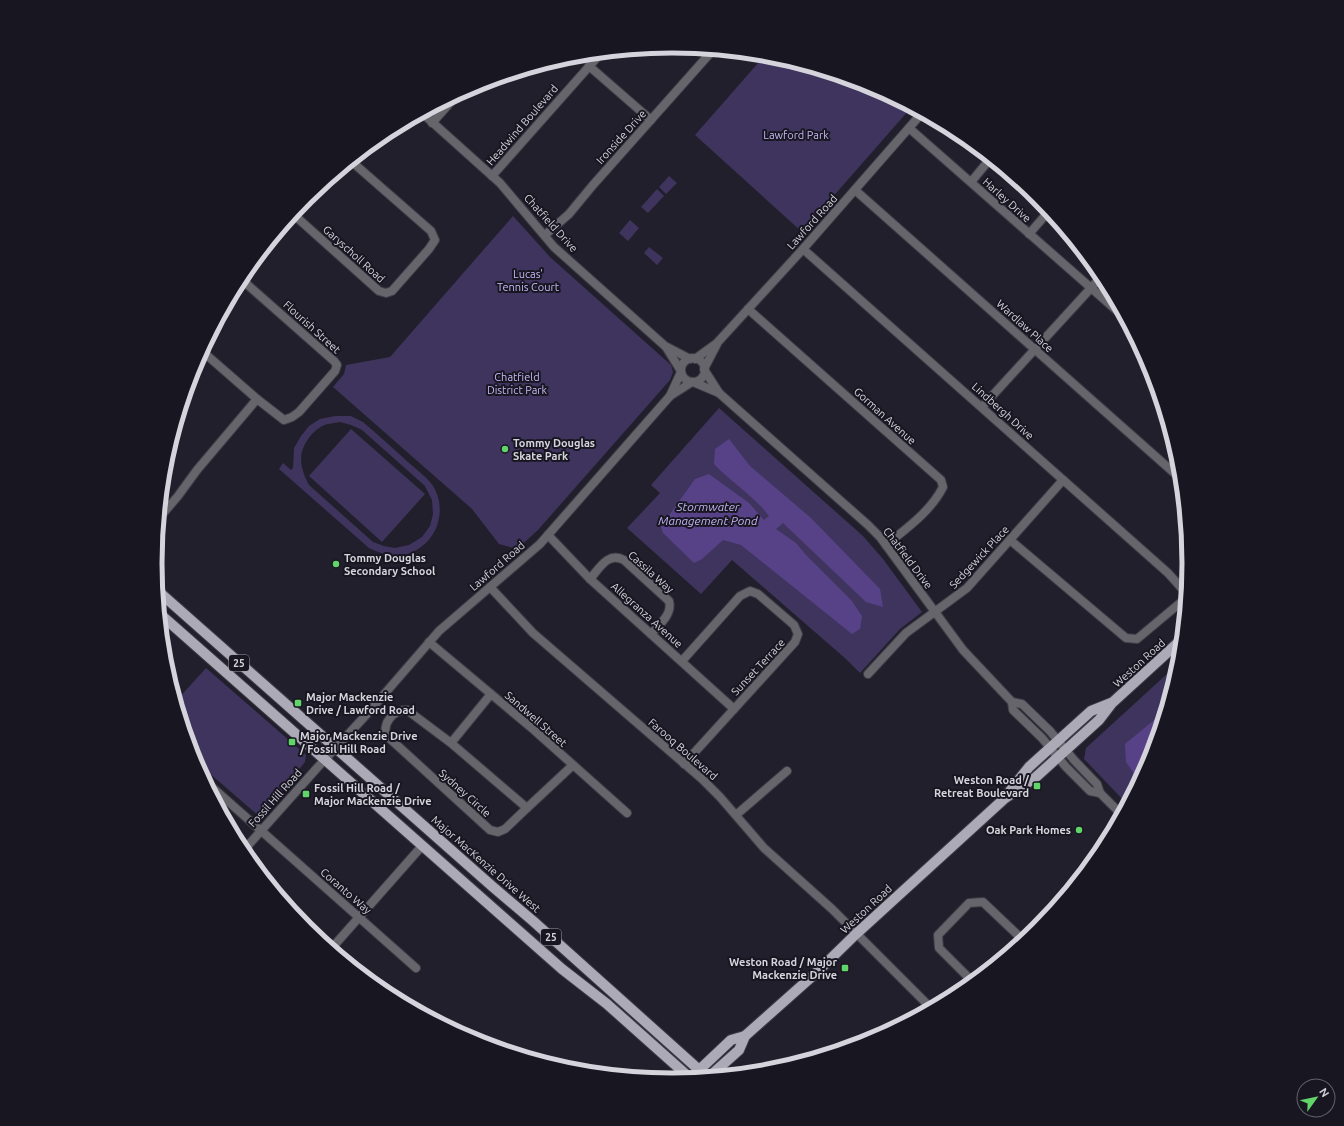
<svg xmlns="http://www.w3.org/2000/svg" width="1344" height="1126" font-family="Ubuntu,sans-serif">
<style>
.green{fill:#3f345d;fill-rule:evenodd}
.water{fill:#574288}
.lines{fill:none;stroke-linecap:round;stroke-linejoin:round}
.minor-casing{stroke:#3e3c47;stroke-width:10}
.major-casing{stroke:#3e3c47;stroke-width:12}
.minor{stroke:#66656b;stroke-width:8}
.major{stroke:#adaab7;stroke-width:10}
.poi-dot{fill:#61d46a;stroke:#181621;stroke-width:1.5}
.labels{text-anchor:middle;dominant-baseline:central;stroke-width:4;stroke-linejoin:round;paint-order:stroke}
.shield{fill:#181621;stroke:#9c9ba4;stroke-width:1}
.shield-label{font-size:10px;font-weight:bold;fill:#d5d4dc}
.street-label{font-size:11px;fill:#d5d4dc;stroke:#181621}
.park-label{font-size:11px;fill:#c7b9f6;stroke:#181621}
.poi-label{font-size:11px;font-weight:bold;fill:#d5d4dc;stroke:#181621;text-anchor:start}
.water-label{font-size:12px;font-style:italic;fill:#c1b3f0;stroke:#181621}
.rim{fill:none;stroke:#d5d4dc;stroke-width:5}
</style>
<rect width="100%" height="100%" fill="#211f2b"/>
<g class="green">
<polygon points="765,55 773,56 870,85 899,101 909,110 802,232 695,135"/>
<polygon points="669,176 677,183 666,194 659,187"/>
<polygon points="657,189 664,196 648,213 641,207"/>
<polygon points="513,216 550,257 671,365 673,372 670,380 538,530 517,549 499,544 472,509 333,387 344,374 346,365 390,357"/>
<polygon points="630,220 639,228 628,241 619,233"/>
<polygon points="649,247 663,258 657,265 644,253"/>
<polygon points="719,408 863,536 883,559 922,612 900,629 860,673 846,659 732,560 701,594 627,528 660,493 651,485"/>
<path d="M 335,416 L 351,416 L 363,422 C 379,436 394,449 409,463 C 416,469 424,475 430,482 C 446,501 442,532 421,547 C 402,560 389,557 369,548 L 279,469 L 283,463 L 291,470 L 293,468 L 294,448 L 301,436 L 309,426 L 320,419 ZM 340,422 L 351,425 L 362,430 L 425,486 L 432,500 L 433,514 L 430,526 L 422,537 L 409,545 L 395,548 L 384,546 L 373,542 L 309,485 C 299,466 297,451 312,434 C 316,430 322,425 328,424 C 332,423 336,423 340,422 Z"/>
<polygon points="351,429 425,494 382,542 309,476"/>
<polygon points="1179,663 1150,761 1127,804 1084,759 1086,748"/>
<polygon points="206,668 306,755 305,762 260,817 194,760 176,701"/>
</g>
<g class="water">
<path d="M 729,439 L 750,466 L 811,518 L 880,589 L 883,607 L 866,602 L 783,523 L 776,529 L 796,543 L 806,555 L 852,601 L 862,616 L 860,629 L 852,634 L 741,545 L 723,540 L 702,559 L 694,563 L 663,533 L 659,521 L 667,518 L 695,479 L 709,474 L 749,503 L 764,520 L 769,516 C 754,496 732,483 714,464 L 715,449 Z"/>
<polygon points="1165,711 1150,761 1139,781 1126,762 1125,744"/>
</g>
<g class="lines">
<g class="minor-casing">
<g id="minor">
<polyline points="589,66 651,120"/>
<polyline points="422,113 500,183 554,247 665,346 690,359"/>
<polyline points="432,123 457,95"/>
<polyline points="909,128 1123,316"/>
<polyline points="492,176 601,53"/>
<polyline points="971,182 990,159"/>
<polyline points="855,190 1181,479"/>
<polyline points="293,214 379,291 386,293 392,291 429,249 435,240 431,231 351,161"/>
<polyline points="1029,234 1049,211"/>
<polyline points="545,235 569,214 593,185 713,50"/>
<polyline points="803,249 1168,573 1186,593"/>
<path d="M 748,309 L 941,480 L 943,487 C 931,511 907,528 886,545"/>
<polyline points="666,347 681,371"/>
<polyline points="202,351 257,399 284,420 292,417 299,412 335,371 337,365 334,361 241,279"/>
<circle cx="693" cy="370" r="12"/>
<polyline points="695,359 717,343 803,249 922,113"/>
<polyline points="704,369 717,344"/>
<polyline points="705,371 719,393 868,525 880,537 963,650 1012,702 1022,704 1050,731 1074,760 1097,784 1100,793 1121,814"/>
<polyline points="693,382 719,393"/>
<polyline points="670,396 681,372"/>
<polyline points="982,407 1102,276"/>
<polyline points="160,517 178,496 197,470 257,399"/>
<polyline points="548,535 590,579 734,709"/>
<polyline points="1010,540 1126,638 1137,639 1186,598"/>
<path d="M 590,579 C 599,569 608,551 624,560 L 669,601 C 673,614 659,625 651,634"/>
<polyline points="490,587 533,633 702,779 720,797 764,848 832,909 931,1008"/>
<polyline points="163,640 165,645 163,649"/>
<polyline points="429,642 534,730 627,813"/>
<polyline points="682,661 740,596 750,591 758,594 794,625 798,634 795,642 684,764"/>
<polyline points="868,674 906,633 967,588 1063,480"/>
<polyline points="1012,702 1013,710 1042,738 1066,767 1090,791 1100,793"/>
<path d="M 451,743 L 527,808 L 505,829 L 498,832 L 490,830 L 387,736 C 381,724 394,709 407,710 L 451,743 L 491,694"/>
<polyline points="205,781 416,968"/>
<polyline points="527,808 573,765"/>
<polyline points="736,815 787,771"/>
<polyline points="243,851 317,768 367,714 439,631 540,544 670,396 692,382"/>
<polyline points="331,949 422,846"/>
<polyline points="973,982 939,948 938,935 969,903 983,902 1023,940"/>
</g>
</g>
<g class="major-casing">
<g id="major">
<polyline points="158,591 493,887 533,921 707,1077"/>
<polyline points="160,614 562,969 607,1004 690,1078"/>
<polyline points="1010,791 1029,767 1091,711 1111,703"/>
<polyline points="695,1074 731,1040 745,1036"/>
<polyline points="710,1076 739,1050 745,1036 817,972 856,934 1004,799 1036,777 1099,720 1112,703 1181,640"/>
</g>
</g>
<use href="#minor" class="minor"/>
<use href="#major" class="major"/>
</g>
<g class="poi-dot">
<circle cx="505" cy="449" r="4"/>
<circle cx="336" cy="564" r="4"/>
<rect x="294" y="699" width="8" height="8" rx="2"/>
<rect x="288" y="738" width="8" height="8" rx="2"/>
<rect x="1033" y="782" width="8" height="8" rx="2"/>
<rect x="302" y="790" width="8" height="8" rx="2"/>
<circle cx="1079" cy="830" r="4"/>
<rect x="841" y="964" width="8" height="8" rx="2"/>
</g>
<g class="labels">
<g class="shield">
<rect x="229" y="655" width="20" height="16" rx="3"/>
<rect x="541" y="929" width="20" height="16" rx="3"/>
</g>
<g class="shield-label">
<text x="239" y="663">25</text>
<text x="551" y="937">25</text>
</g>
<g class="street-label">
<text transform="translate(522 125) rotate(-49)">Headwind Boulevard</text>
<text transform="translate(621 137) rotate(-48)">Ironside Drive</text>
<text transform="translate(1007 200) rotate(42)">Harley Drive</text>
<text transform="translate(812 222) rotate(-48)">Lawford Road</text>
<text transform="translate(551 223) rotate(48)">Chatfield Drive</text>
<text transform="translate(354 254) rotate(42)">Garyscholl Road</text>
<text transform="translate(1025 326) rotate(42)">Wardlaw Place</text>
<text transform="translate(312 327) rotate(42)">Flourish Street</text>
<text transform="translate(1003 411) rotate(42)">Lindbergh Drive</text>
<text transform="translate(885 416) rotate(42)">Gorman Avenue</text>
<text transform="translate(979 557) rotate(-47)">Sedgewick Place</text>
<text transform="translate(908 558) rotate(53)">Chatfield Drive</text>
<text transform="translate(497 566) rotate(-41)">Lawford Road</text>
<text transform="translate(651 572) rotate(42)">Cassila Way</text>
<text transform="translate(647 615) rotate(42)">Allegranza Avenue</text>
<text transform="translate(1139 663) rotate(-42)">Weston Road</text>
<text transform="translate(758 667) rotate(-47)">Sunset Terrace</text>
<text transform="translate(536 719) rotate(41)">Sandwell Street</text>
<text transform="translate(683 749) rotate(41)">Farooq Boulevard</text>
<text transform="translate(465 793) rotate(42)">Sydney Circle</text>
<text transform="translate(275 798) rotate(-48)">Fossil Hill Road</text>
<text transform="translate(486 864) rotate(41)">Major MacKenzie Drive West</text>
<text transform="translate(346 891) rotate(41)">Coranto Way</text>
<text transform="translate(866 909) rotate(-43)">Weston Road</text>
</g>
<g class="park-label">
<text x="796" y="135">Lawford Park</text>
<text x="528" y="274">Lucas'<tspan x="528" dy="13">Tennis Court</tspan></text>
<text x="517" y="377">Chatfield<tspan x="517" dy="13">District Park</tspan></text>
</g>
<g class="poi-label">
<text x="513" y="443">Tommy Douglas<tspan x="513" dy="13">Skate Park</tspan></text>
<text x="344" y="558">Tommy Douglas<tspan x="344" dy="13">Secondary School</tspan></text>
<text x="306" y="697">Major Mackenzie<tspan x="306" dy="13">Drive / Lawford Road</tspan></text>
<text x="300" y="736">Major Mackenzie Drive<tspan x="300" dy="13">/ Fossil Hill Road</tspan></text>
<text x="1029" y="780" text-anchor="end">Weston Road /<tspan x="1029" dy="13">Retreat Boulevard</tspan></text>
<text x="314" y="788">Fossil Hill Road /<tspan x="314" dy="13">Major Mackenzie Drive</tspan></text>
<text x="1071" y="830" text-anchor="end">Oak Park Homes</text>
<text x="837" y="962" text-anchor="end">Weston Road / Major<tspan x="837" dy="13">Mackenzie Drive</tspan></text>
</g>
<g class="water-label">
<text x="708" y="506">Stormwater<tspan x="708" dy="14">Management Pond</tspan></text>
</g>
</g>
<path d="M0 0H1344V1126H0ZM162 563a510 510 0 1 1 1020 0a510 510 0 1 1-1020 0Z" fill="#181621" fill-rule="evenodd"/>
<path class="rim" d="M162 563a510 510 0 1 1 1020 0a510 510 0 1 1-1020 0Z"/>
<g transform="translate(1316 1098) rotate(57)"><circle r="19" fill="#181621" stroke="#64626c"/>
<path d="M0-3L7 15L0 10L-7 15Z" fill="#61d46a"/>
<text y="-6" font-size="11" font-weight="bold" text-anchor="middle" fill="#d5d4dc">N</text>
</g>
</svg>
